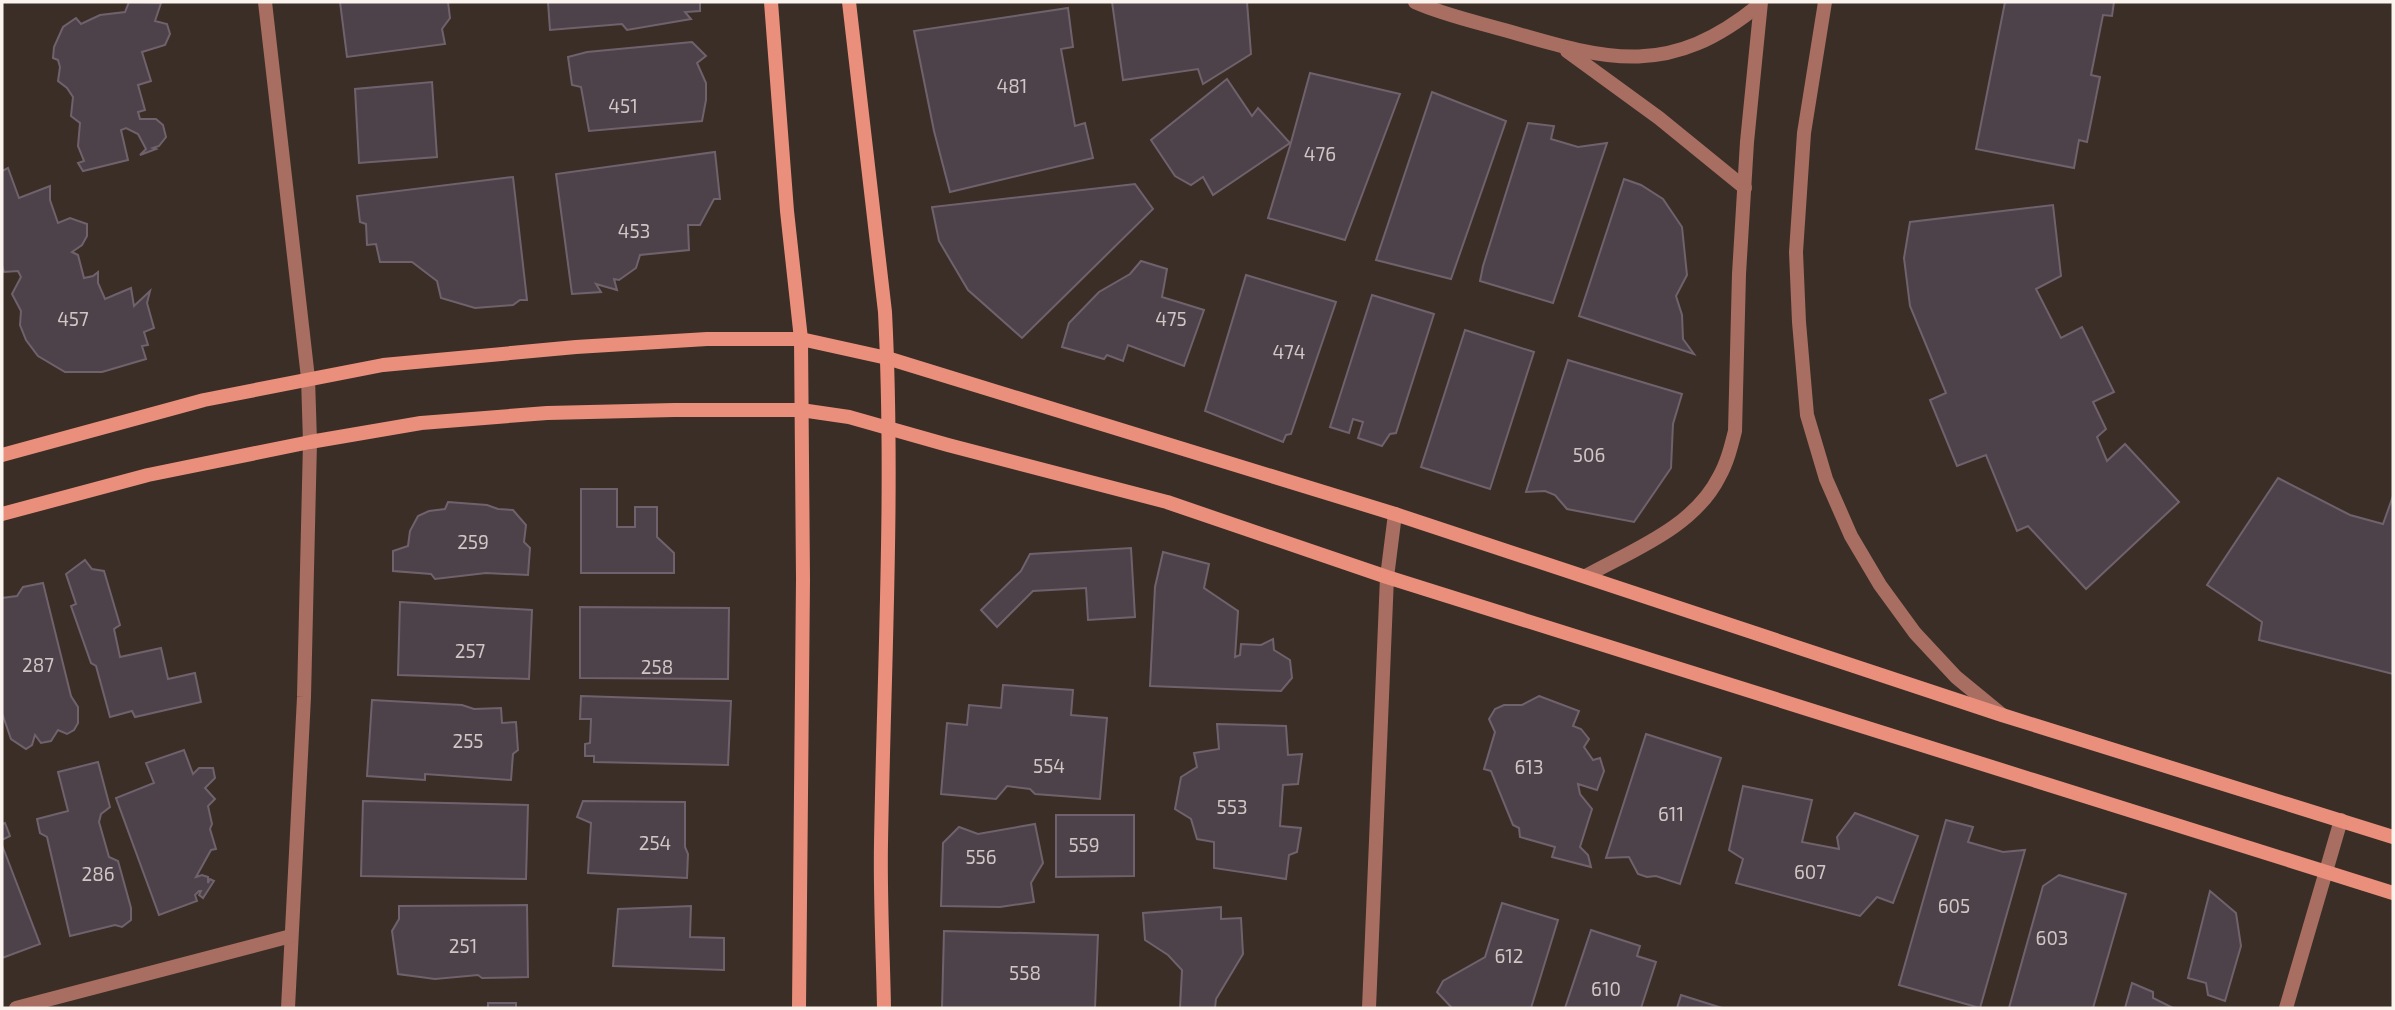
<svg xmlns="http://www.w3.org/2000/svg" width="2395" height="1010" font-family="'Exo 2',sans-serif">
<style>
.building{fill:#4e424a;stroke:#70626c;stroke-width:2}
.lines{fill:none;stroke-linecap:round;stroke-linejoin:round}
.street{stroke:#a86e61;stroke-width:14}
.secondary{stroke:#ea8f7b;stroke-width:14}
.labels{text-anchor:middle;dominant-baseline:central;stroke-width:6;stroke-linejoin:round;paint-order:stroke}
.number-label{font-size:19px;fill:#d0c7c5}
</style>
<rect width="100%" height="100%" fill="#3b2e27"/>
<g class="building">
<polygon points="129,2 161,3 155,21 167,24 170,34 165,45 142,52 151,81 138,85 145,110 138,112 140,119 156,119 163,125 166,137 159,146 153,148 156,149 140,155 146,149 138,134 126,128 121,130 128,160 83,171 78,163 84,161 78,146 80,123 71,116 73,97 67,88 58,81 60,67 58,60 53,58 54,47 63,27 76,18 81,24 100,15 125,12"/>
<polygon points="340,2 448,2 450,18 442,29 445,44 347,57"/>
<polygon points="548,2 700,2 700,11 685,12 691,19 627,30 622,24 550,30"/>
<polygon points="1112,2 1247,2 1251,54 1203,84 1198,69 1123,80"/>
<polygon points="2005,2 2114,2 2112,16 2103,15 2091,75 2100,77 2087,142 2079,140 2074,168 1976,149"/>
<polygon points="1068,8 1073,47 1061,49 1075,126 1085,123 1093,158 950,192 934,131 914,31"/>
<polygon points="692,42 706,56 697,63 706,83 706,100 702,121 589,131 581,87 572,85 568,57 587,52"/>
<polygon points="1310,73 1400,94 1345,240 1268,218 1290,146"/>
<polygon points="1227,79 1252,116 1258,108 1290,143 1213,195 1203,177 1191,185 1175,176 1151,140"/>
<polygon points="432,82 437,157 359,163 355,89"/>
<polygon points="1432,92 1506,121 1451,279 1376,260"/>
<polygon points="1528,123 1554,126 1551,139 1578,147 1607,143 1553,303 1480,281 1483,266"/>
<polygon points="715,152 720,199 714,199 700,225 688,225 689,250 640,255 636,268 619,280 614,279 617,290 596,284 601,292 572,294 556,174"/>
<polygon points="8,168 19,198 50,186 50,200 58,223 70,218 87,224 87,236 82,245 72,252 78,255 84,278 93,276 98,272 98,283 105,299 131,288 134,306 150,291 147,303 154,328 144,332 148,345 142,346 146,359 102,372 65,372 38,356 26,340 20,325 21,311 12,294 21,277 18,271 4,272 2,265 2,171"/>
<polygon points="513,177 527,300 520,300 513,305 475,308 441,298 437,281 412,262 380,262 376,244 367,245 366,224 360,222 357,196"/>
<polygon points="1624,179 1641,185 1663,199 1682,227 1687,275 1676,296 1682,315 1683,339 1694,354 1579,316"/>
<polygon points="1135,184 1153,209 1022,338 968,290 939,241 932,207"/>
<polygon points="2053,205 2061,276 2036,289 2061,338 2082,327 2114,392 2093,402 2106,429 2097,437 2107,461 2125,444 2179,502 2086,589 2028,526 2017,531 1986,455 1957,466 1930,400 1946,393 1910,306 1904,258 1910,222"/>
<polygon points="1141,261 1167,269 1162,297 1204,310 1184,366 1128,345 1123,361 1107,355 1104,359 1062,347 1069,323 1099,292 1130,274"/>
<polygon points="1246,275 1336,302 1291,434 1286,435 1283,442 1205,411"/>
<polygon points="1372,295 1434,314 1396,433 1390,434 1382,446 1358,438 1363,422 1353,419 1349,433 1330,427"/>
<polygon points="1465,330 1534,352 1490,489 1421,467"/>
<polygon points="1568,360 1682,394 1673,424 1671,468 1634,522 1567,509 1555,495 1545,491 1526,492"/>
<polygon points="2278,478 2350,515 2383,524 2393,496 2393,674 2259,640 2262,622 2207,585"/>
<polygon points="581,489 617,489 617,527 635,527 635,507 657,507 657,537 674,553 674,573 581,573"/>
<polygon points="448,502 487,505 498,509 513,510 526,525 524,542 530,548 528,575 486,573 435,579 431,574 393,571 393,551 408,546 410,531 418,516 429,511 445,509"/>
<polygon points="1131,548 1135,617 1088,620 1086,588 1033,591 997,627 981,610 1021,571 1030,554"/>
<polygon points="1163,552 1209,564 1204,588 1238,611 1235,657 1240,655 1241,644 1261,645 1273,639 1274,650 1290,660 1292,678 1281,691 1150,686 1155,587"/>
<polygon points="85,560 92,569 104,571 120,625 114,629 120,657 161,648 168,679 195,673 201,702 135,717 132,711 110,717 96,666 91,663 71,606 76,604 66,574"/>
<polygon points="43,583 71,696 78,707 78,723 74,730 67,734 58,730 51,741 41,743 35,735 32,745 26,749 11,739 2,713 2,598 17,596 23,587"/>
<polygon points="400,602 532,610 529,679 398,675"/>
<polygon points="580,607 729,608 728,679 580,678"/>
<polygon points="1003,685 1073,690 1071,715 1107,718 1100,799 1035,794 1030,789 1007,786 996,799 941,794 947,723 967,725 969,705 1001,708"/>
<polygon points="581,696 731,701 728,765 594,762 594,756 585,756 585,744 590,743 591,719 580,719"/>
<polygon points="1539,696 1579,711 1573,726 1581,729 1589,739 1584,747 1593,760 1600,758 1604,771 1597,790 1578,784 1580,794 1592,809 1580,847 1588,855 1591,867 1552,857 1555,847 1520,837 1519,828 1513,825 1491,771 1484,769 1495,732 1489,719 1495,709 1504,705 1522,705"/>
<polygon points="372,700 462,705 474,709 501,708 502,723 516,722 518,750 513,754 511,780 425,774 425,780 367,776"/>
<polygon points="1217,724 1286,726 1288,755 1302,754 1298,784 1283,785 1280,826 1301,828 1297,852 1289,855 1286,879 1214,868 1214,842 1197,839 1191,819 1175,809 1181,777 1197,767 1194,753 1219,749"/>
<polygon points="1646,734 1721,758 1680,884 1656,876 1647,877 1638,874 1629,857 1606,858"/>
<polygon points="184,750 193,774 199,768 213,768 215,778 205,788 215,799 208,806 212,824 210,829 216,849 211,850 196,877 202,875 208,877 208,883 210,879 214,881 203,898 199,895 201,891 199,891 195,895 197,901 159,915 116,798 154,783 146,763"/>
<polygon points="98,762 110,807 101,814 99,822 109,857 118,861 131,908 131,920 122,927 115,925 70,936 47,837 40,833 37,819 68,811 58,772"/>
<polygon points="1743,786 1812,800 1802,842 1839,849 1837,837 1855,813 1918,836 1893,903 1877,897 1860,916 1736,883 1743,859 1729,850"/>
<polygon points="363,801 528,805 526,879 361,876"/>
<polygon points="583,801 685,802 685,847 688,854 687,878 588,873 591,823 577,817"/>
<polygon points="1056,815 1134,815 1134,876 1056,877"/>
<polygon points="1946,820 1973,827 1968,842 2003,852 2025,850 1980,1008 1899,985"/>
<polygon points="5,823 10,836 2,840 2,824"/>
<polygon points="1035,824 1043,863 1031,883 1034,902 1000,907 941,906 943,843 959,827 978,834"/>
<polygon points="2,845 40,944 2,958"/>
<polygon points="2059,875 2126,894 2093,1008 2009,1008 2043,886"/>
<polygon points="2210,891 2236,913 2241,946 2225,1001 2208,995 2206,983 2188,978"/>
<polygon points="1502,903 1558,920 1531,1008 1452,1008 1437,992 1443,981 1485,957"/>
<polygon points="527,905 528,977 482,978 478,975 435,979 398,974 392,931 399,919 399,906"/>
<polygon points="691,906 690,937 724,938 724,970 613,966 618,909"/>
<polygon points="1221,907 1221,919 1241,918 1243,954 1216,999 1215,1008 1180,1008 1182,970 1168,955 1145,940 1143,913"/>
<polygon points="1591,930 1640,946 1637,956 1656,962 1641,1008 1565,1008"/>
<polygon points="944,931 1098,935 1095,1008 942,1008"/>
<polygon points="2132,983 2153,992 2153,998 2173,1008 2125,1008"/>
<polygon points="1681,995 1722,1008 1677,1008"/>
<rect x="488" y="1003" width="28" height="5"/>
</g>
<g class="lines">
<g class="street">
<polyline points="265,2 308,378 310,442 304,697 288,1008"/>
<path d="M 1415,2 C 1444,15 1477,22 1508,31 C 1610,61 1670,78 1760,4"/>
<polyline points="1825,2 1804,133 1796,252 1799,322 1807,415 1826,479 1851,536 1880,585 1915,633 1956,677 2001,714"/>
<polyline points="1567,51 1659,118 1745,188"/>
<path d="M 1586,576 C 1633,550 1694,527 1719,477 C 1727,463 1731,447 1735,431 L 1739,274 L 1747,142 L 1761,2"/>
<polyline points="16,1008 291,936"/>
<polyline points="1369,1008 1387,577 1395,514"/>
<polyline points="2286,1008 2341,820"/>
</g>
<g class="secondary">
<polyline points="771,2 787,211 801,339 803,579 799,1008"/>
<path d="M 849,2 L 885,312 C 894,489 884,667 881,843 C 880,898 883,953 884,1008"/>
<polyline points="2,455 204,400 383,365 576,347 707,339 801,339 887,358 1395,514 2002,715 2393,837"/>
<polyline points="2,514 148,475 310,442 421,423 547,413 674,410 801,410 849,417 948,445 1167,502 1387,577 2393,893"/>
</g>
</g>
<g class="labels">
<g class="number-label">
<text x="1012" y="85">481</text>
<text x="623" y="105">451</text>
<text x="1320" y="153">476</text>
<text x="634" y="230">453</text>
<text x="73" y="318">457</text>
<text x="1171" y="318">475</text>
<text x="1289" y="351">474</text>
<text x="1589" y="454">506</text>
<text x="473" y="541">259</text>
<text x="470" y="650">257</text>
<text x="38" y="664">287</text>
<text x="657" y="666">258</text>
<text x="468" y="740">255</text>
<text x="1049" y="765">554</text>
<text x="1529" y="766">613</text>
<text x="1232" y="806">553</text>
<text x="1671" y="813">611</text>
<text x="655" y="842">254</text>
<text x="1084" y="844">559</text>
<text x="981" y="856">556</text>
<text x="1810" y="871">607</text>
<text x="98" y="873">286</text>
<text x="1954" y="905">605</text>
<text x="2052" y="937">603</text>
<text x="463" y="945">251</text>
<text x="1509" y="955">612</text>
<text x="1025" y="972">558</text>
<text x="1606" y="988">610</text>
</g>
</g>
<rect width="2395" height="1010" fill="none" stroke="#fbf3ee" stroke-width="7"/>
</svg>
